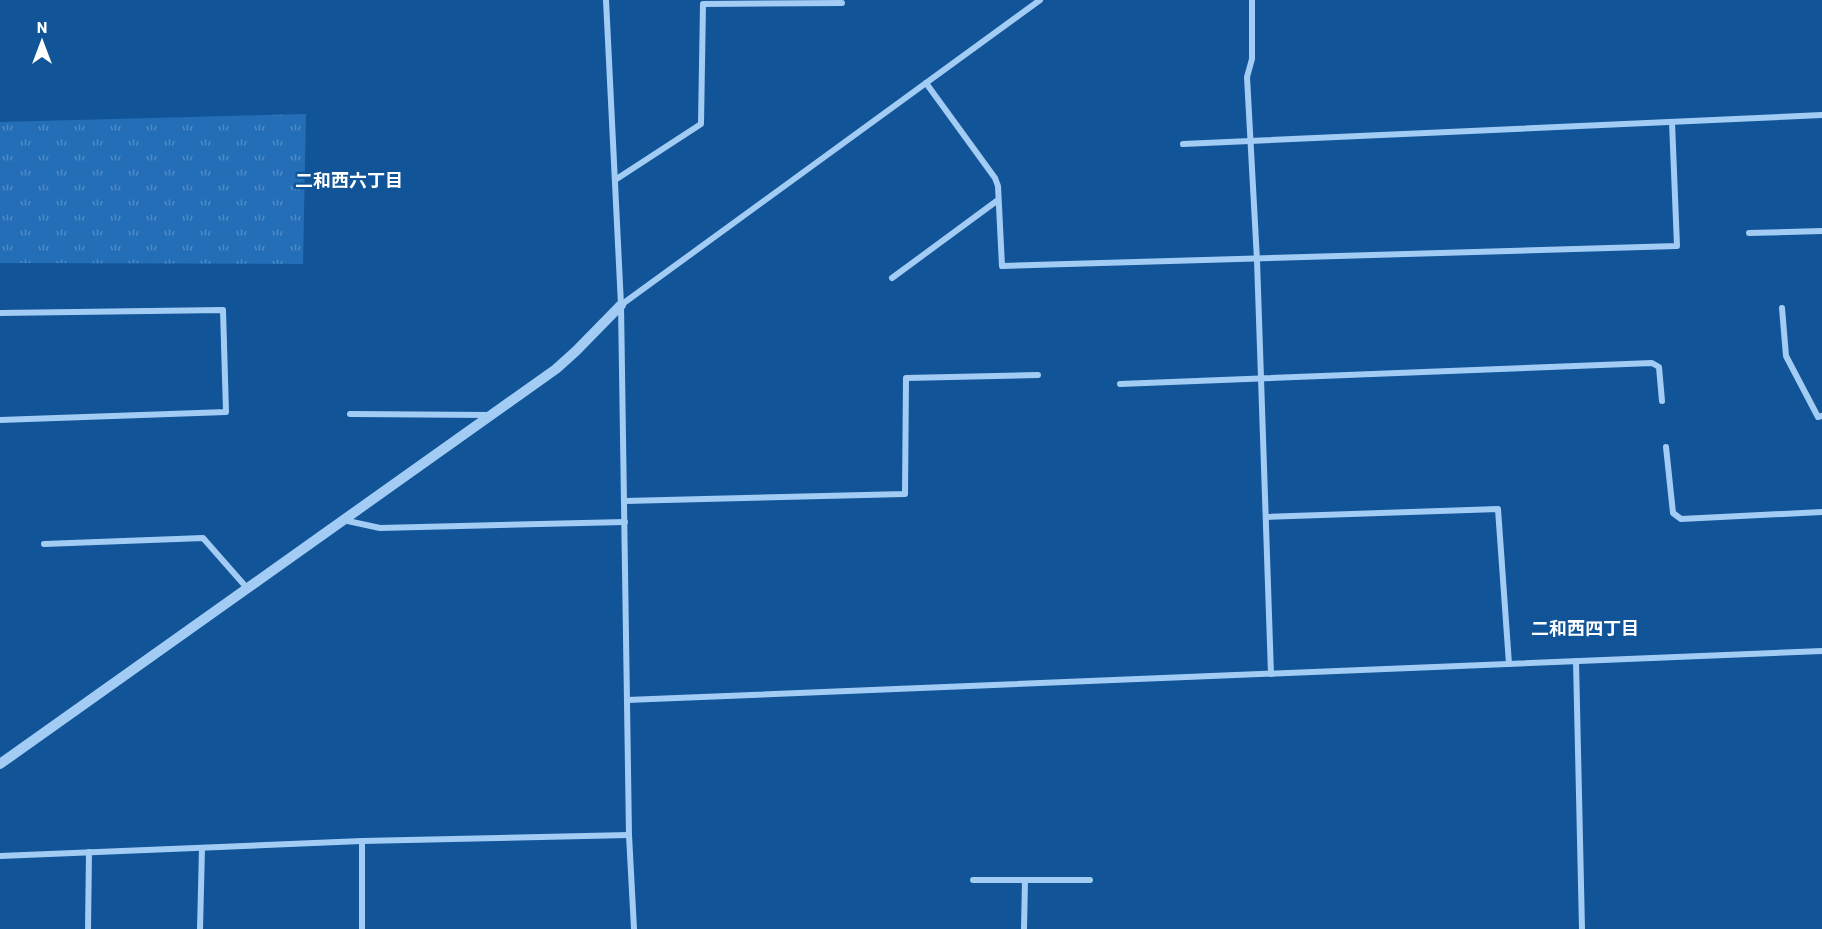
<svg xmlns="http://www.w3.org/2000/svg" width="1822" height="929" font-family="Barlow,'Noto Sans JP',sans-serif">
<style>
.grass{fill:url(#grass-tufts)}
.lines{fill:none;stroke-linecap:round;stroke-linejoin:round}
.minor{stroke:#a2ccf4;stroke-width:6}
.tertiary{stroke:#a2ccf4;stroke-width:10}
.labels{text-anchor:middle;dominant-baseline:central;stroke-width:4.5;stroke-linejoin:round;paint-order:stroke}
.neighbourhood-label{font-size:18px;font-weight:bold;fill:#fff;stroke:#115498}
</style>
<defs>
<pattern id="grass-tufts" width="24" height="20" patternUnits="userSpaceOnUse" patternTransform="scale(1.5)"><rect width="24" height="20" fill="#236eb7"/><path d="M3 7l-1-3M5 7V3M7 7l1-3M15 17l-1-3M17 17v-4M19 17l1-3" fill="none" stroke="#4f8bc5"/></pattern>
</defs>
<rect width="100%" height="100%" fill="#115498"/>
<polygon class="grass" points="306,114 303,264 0,263 0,122"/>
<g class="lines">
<g class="minor">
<polyline points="606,0 621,305 629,835 634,929"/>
<polyline points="1252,0 1252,59 1247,77 1257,260 1271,674"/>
<polyline points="926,83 995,178 998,186 1002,266 1677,246 1672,122"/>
<polyline points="1183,144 1822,115"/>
<polyline points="615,180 701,124 703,4 842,3"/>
<polyline points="1749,233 1822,231"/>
<polyline points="892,278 998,200"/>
<polyline points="621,305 1040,0"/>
<polyline points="1782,308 1786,356 1818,417 1822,416"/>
<polyline points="0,313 223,310 226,412 0,420"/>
<polyline points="1120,384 1652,363 1659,367 1662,401"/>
<polyline points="350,414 490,415"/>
<polyline points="1666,447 1673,513 1681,519 1822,512"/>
<polyline points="625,501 905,494 906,378 1038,375"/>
<polyline points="1266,517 1498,509 1509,664"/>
<polyline points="343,520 380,528 625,522"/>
<polyline points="44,544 203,538 247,588"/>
<polyline points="1576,661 1582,929"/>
<polyline points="627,700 1822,651"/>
<polyline points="0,856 362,841 629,835"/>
<polyline points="973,880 1090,880"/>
<polyline points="88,929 89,852"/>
<polyline points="200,929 202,848"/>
<polyline points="362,929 362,841"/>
<polyline points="1024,929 1025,880"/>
</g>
<polyline class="tertiary" points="0,764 556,369 576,351 621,305"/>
</g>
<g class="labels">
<g class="neighbourhood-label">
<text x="349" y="180">二和西六丁目</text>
<text x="1585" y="628">二和西四丁目</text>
</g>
</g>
<g transform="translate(42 42)" stroke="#115498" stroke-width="4.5" paint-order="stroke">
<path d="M0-4.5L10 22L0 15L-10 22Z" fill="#ffffff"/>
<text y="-9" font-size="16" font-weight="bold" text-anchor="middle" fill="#ffffff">N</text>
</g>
</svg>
